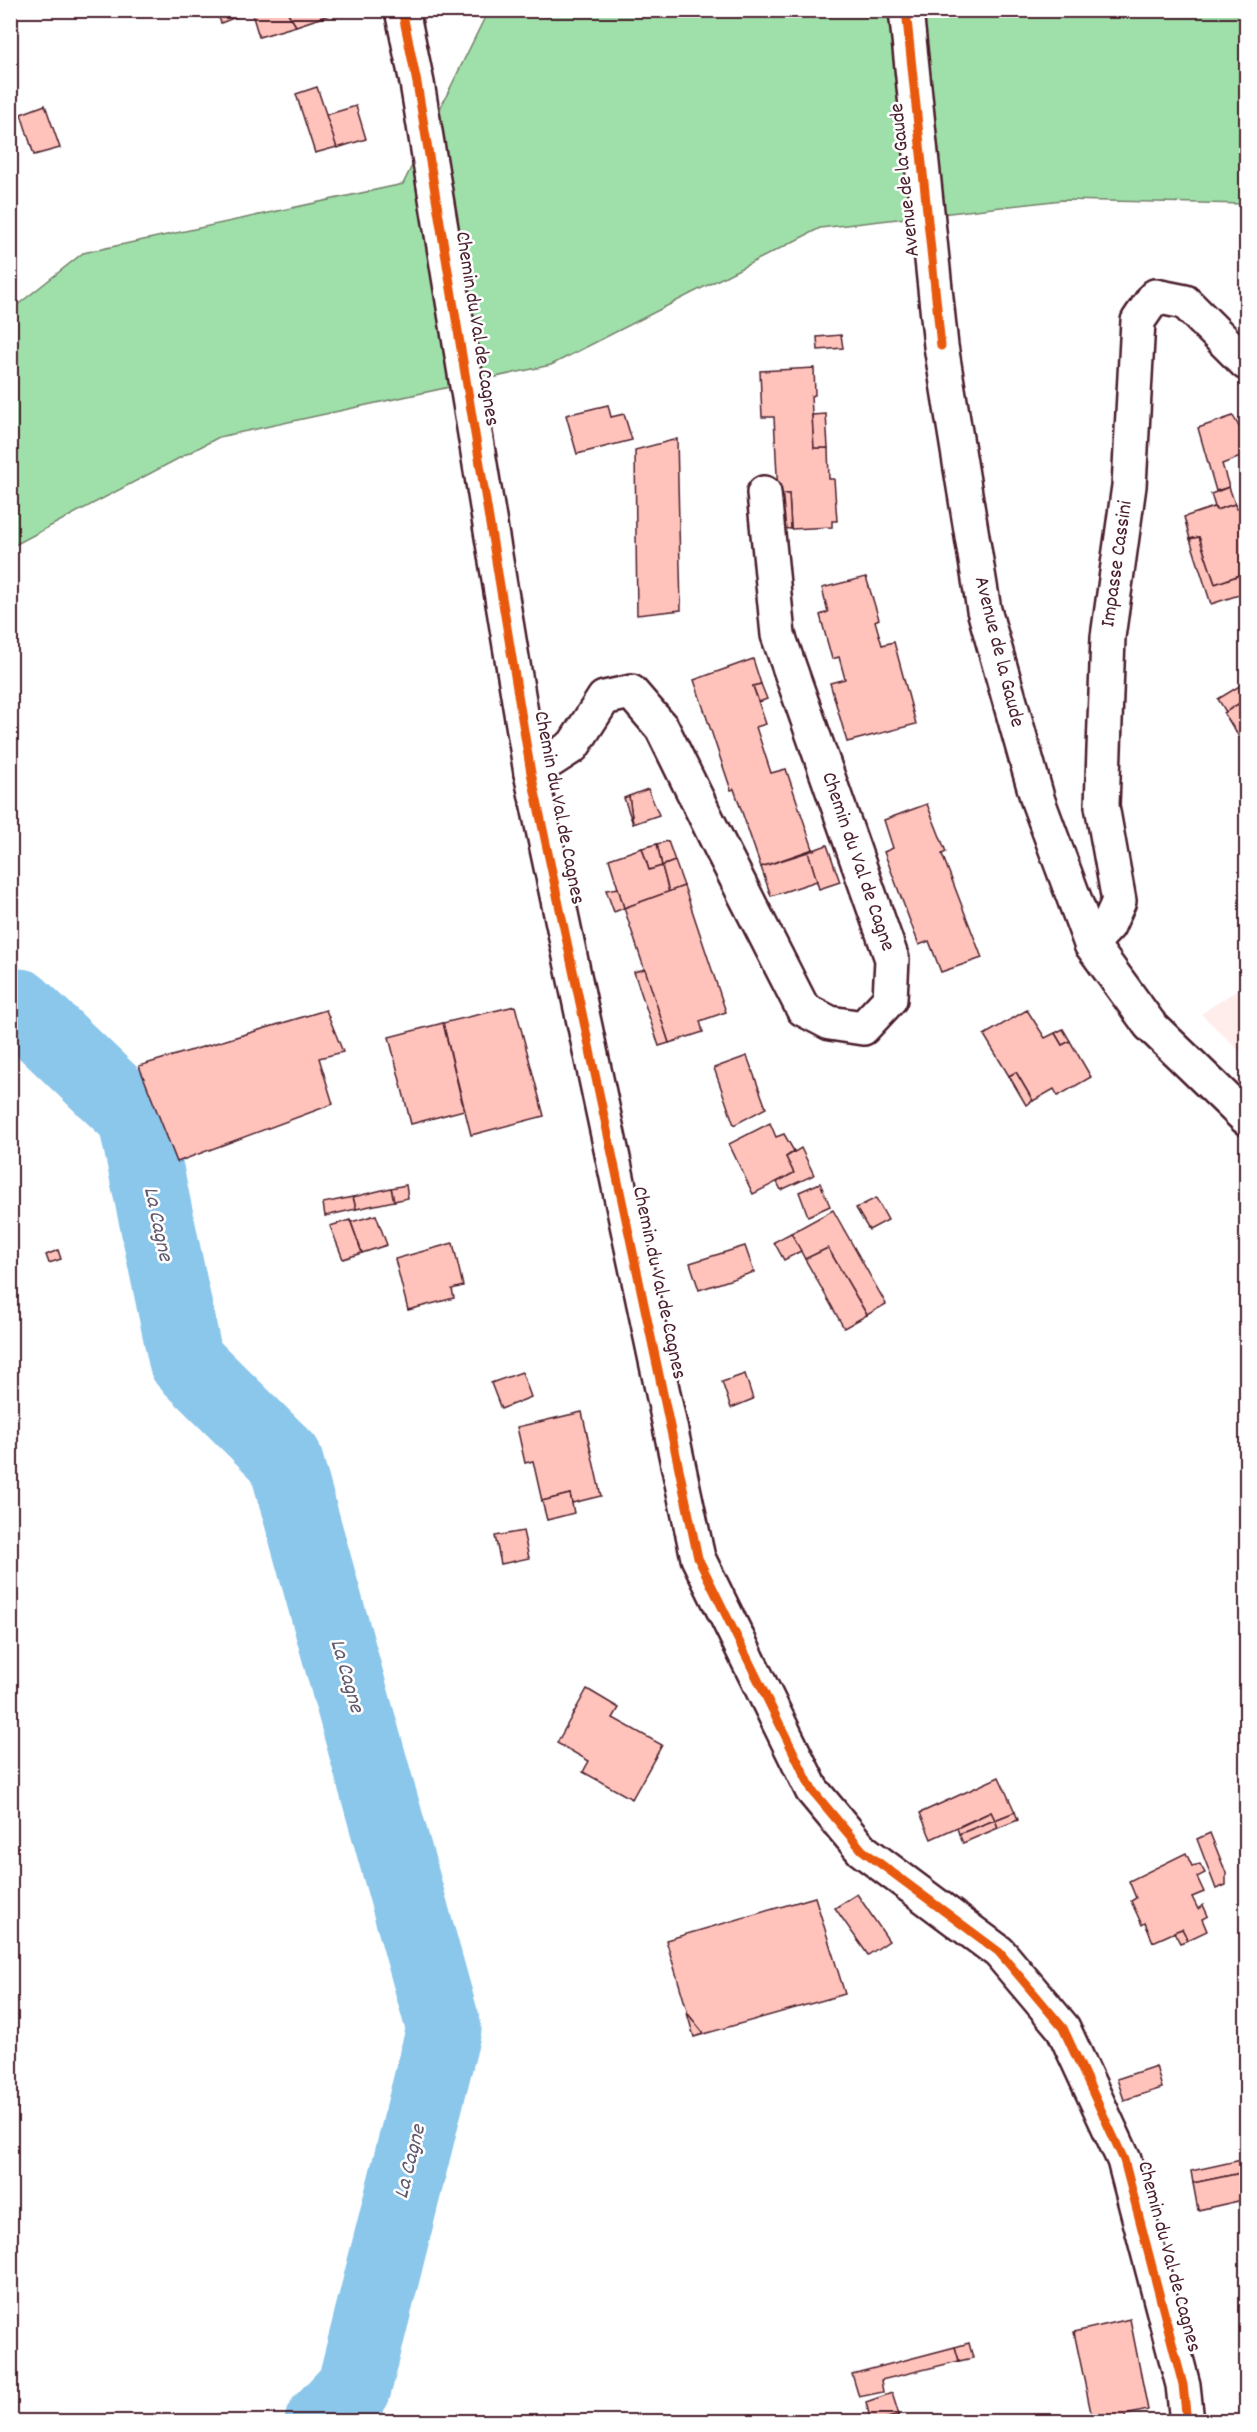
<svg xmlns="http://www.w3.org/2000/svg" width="1257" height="2432" font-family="Dekko,sans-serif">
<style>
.built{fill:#ffedeb}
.green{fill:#9fe0aa;stroke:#74806a;stroke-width:1.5}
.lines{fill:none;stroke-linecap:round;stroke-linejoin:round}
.river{stroke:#8bc6eb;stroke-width:75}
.building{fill:#ffc3bc;stroke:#4a1f2b;stroke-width:1.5}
.minor-casing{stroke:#4a1f2b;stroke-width:38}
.minor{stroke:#fff;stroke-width:33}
.cycleway-casing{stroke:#fff;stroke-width:13}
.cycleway{stroke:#e8590c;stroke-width:9}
.labels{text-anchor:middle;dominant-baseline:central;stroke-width:5;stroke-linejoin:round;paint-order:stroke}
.street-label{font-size:21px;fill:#4a1f2b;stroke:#fff}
.water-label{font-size:22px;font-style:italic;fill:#61596e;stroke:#fff}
</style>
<rect width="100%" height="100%" fill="#fff"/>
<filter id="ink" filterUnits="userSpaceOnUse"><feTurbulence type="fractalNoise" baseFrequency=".0167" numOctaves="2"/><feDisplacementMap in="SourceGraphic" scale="12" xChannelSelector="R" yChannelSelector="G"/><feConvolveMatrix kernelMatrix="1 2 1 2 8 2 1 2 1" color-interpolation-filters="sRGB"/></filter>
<g filter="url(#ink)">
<polygon class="built" points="1246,984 1246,1057 1201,1014"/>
<polygon class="green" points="488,11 1246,11 1246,204 1062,200 820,228 551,365 219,437 11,547 11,310 83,253 403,184"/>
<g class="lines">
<polyline class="river" points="10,1007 19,1006 135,1117 186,1361 285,1459 444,2029 354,2388 322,2422"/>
</g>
<g class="building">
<polygon points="216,10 251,10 251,11 221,23"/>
<polygon points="286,10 344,10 296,26"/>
<polygon points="286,10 296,26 259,37 251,10"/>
<polygon points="317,87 337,147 315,153 296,94"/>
<polygon points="45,105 60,148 34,155 21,114"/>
<polygon points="356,106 366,139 337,148 326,115"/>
<polygon points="841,335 843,348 818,350 817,337"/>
<polygon points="814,368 815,395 811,396 814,448 828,448 829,479 834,479 837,521 832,521 832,527 791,529 789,494 778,494 774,417 762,417 760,371"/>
<polygon points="608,405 611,417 624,414 632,440 577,454 566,415"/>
<polygon points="826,414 828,448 814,448 812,415"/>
<polygon points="1233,416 1246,439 1246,455 1222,464 1229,487 1216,491 1198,428"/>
<polygon points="677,439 681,610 637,615 635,450"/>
<polygon points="1229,487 1235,504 1216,510 1211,494"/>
<polygon points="778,494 789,494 791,529 780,528"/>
<polygon points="1235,504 1236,509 1246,505 1246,597 1240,575 1215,584 1199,537 1190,539 1184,517 1214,507 1216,510"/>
<polygon points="1199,537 1215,584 1240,575 1245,593 1211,604 1190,539"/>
<polygon points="866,577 879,619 875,621 882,645 894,642 916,724 847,742 830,683 845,679 839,657 832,659 820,615 828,612 822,588"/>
<polygon points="753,659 761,684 753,686 766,724 756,727 771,773 786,769 813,849 761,867 734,789 731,790 694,680"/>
<polygon points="1246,682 1246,699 1226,712 1218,699"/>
<polygon points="761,684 767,699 759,702 753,686"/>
<polygon points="1246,699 1246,748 1224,713"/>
<polygon points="648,789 659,815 633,824 629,796"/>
<polygon points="629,796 633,824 624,798"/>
<polygon points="927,804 946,852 942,854 982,958 941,972 929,941 919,945 884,852 893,848 884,820"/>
<polygon points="668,841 675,861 662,866 657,844"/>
<polygon points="657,844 662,866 649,870 642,848"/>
<polygon points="827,845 840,882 819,889 808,852"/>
<polygon points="642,848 649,870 662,866 669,892 624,908 609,859"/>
<polygon points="808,852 817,881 771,896 761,867"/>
<polygon points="675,861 684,886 669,892 662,866"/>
<polygon points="684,886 726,1012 700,1021 703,1032 669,1043 624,908"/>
<polygon points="618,888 624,908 614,912 606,890"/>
<polygon points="645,969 669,1043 659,1046 634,972"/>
<polygon points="515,1006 544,1116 471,1135 443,1023"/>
<polygon points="326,1010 343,1052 319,1058 333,1104 177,1162 139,1066"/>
<polygon points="1027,1010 1045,1038 1055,1033 1062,1045 1070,1041 1091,1077 1058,1096 1054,1089 1033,1101 1016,1072 1009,1076 984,1035"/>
<polygon points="443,1023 464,1110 411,1124 389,1037"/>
<polygon points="1063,1029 1070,1041 1062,1045 1055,1033"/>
<polygon points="747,1056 766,1108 734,1125 714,1068"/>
<polygon points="1016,1072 1033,1101 1026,1105 1009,1076"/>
<polygon points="770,1123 776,1137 784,1134 794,1151 786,1157 794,1173 753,1194 729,1144"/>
<polygon points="801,1148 814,1175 781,1190 777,1182 794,1173 786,1157"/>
<polygon points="820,1183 830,1206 808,1216 799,1192"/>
<polygon points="406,1185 408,1198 394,1201 391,1188"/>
<polygon points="391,1188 394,1201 356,1209 353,1197"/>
<polygon points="353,1197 356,1209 325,1216 323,1203"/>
<polygon points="876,1198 888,1220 869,1230 856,1208"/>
<polygon points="833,1210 886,1304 867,1315 828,1248 805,1259 791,1233"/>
<polygon points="376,1215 387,1245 362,1253 351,1222"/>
<polygon points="350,1220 362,1253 343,1259 330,1226"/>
<polygon points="791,1233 801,1251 784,1260 774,1242"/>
<polygon points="453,1243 463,1286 452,1289 454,1298 408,1310 395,1259"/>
<polygon points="745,1246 754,1272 699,1290 690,1263"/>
<polygon points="828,1248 867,1315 844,1328 805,1259"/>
<polygon points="58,1250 61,1259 49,1263 46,1255"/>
<polygon points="522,1372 531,1397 501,1409 491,1383"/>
<polygon points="745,1374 753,1399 731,1408 722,1382"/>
<polygon points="582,1412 601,1496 572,1503 570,1494 542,1501 533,1461 525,1463 517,1427"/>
<polygon points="570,1494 574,1513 547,1520 542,1501"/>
<polygon points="523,1531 529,1558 501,1564 495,1536"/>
<polygon points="587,1689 619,1708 613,1718 662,1745 632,1799 583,1772 589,1761 557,1743"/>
<polygon points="999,1777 1015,1812 995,1820 991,1812 931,1839 920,1813"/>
<polygon points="991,1812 995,1820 959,1834 957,1828"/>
<polygon points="1015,1812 1018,1820 998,1828 995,1820"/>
<polygon points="995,1820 998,1828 963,1843 959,1834"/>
<polygon points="1210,1833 1226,1873 1226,1885 1216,1889 1197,1839"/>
<polygon points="1186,1853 1192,1866 1200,1864 1205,1873 1197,1877 1204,1892 1192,1897 1198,1909 1203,1905 1208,1916 1202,1919 1207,1931 1188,1940 1182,1929 1153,1942 1145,1923 1142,1925 1131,1901 1136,1898 1129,1881"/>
<polygon points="857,1894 889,1941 868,1955 835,1908"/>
<polygon points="815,1897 845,1994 704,2034 688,2014 666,1940"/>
<polygon points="1182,1929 1188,1940 1180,1943 1174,1932"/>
<polygon points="687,2013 688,2014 704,2034 694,2037"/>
<polygon points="1156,2066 1162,2088 1124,2100 1117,2079"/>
<polygon points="1246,2159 1246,2172 1193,2183 1191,2171"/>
<polygon points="1246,2172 1246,2215 1243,2200 1198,2210 1193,2183"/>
<polygon points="1130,2319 1148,2410 1125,2415 1126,2422 1093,2422 1074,2332"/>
<polygon points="969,2343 973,2358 959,2361 955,2347"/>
<polygon points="955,2347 959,2361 881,2380 883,2392 859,2397 852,2374"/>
<polygon points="892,2393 899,2415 871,2422 866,2402"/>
<polygon points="899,2415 901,2422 878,2422"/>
</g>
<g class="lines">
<g class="minor-casing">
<g id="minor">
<polyline points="402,10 417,83 531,773 698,1558 812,1790 862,1850 999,1952 1063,2028 1124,2160 1183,2385 1187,2422"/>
<polyline points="906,10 941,346 984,610 1038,801 1091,944 1150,1025 1246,1118"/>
<polyline points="531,773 573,746 604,698 631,692 662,728 722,850 803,1009 830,1023 863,1028 890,999 892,959 778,635 764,493"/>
<polyline points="1091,944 1108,926 1119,901 1102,806 1108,637 1129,486 1138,321 1155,296 1185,302 1246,363"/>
</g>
</g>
<use href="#minor" class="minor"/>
<g class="cycleway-casing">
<g id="cycleway">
<polyline points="402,10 417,83 531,773 698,1558 812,1790 862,1850 999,1952 1063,2028 1124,2160 1183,2385 1187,2422"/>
<polyline points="906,10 941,346"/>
</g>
</g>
<use href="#cycleway" class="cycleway"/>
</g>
</g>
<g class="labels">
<g class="street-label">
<text transform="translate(906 180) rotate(-96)">Avenue de la Gaude</text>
<text transform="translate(476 329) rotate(81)">Chemin du Val de Cagnes</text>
<text transform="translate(1118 564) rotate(-82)">Impasse Cassini</text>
<text transform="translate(998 652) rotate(76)">Avenue de la Gaude</text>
<text transform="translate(558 808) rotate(79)">Chemin du Val de Cagnes</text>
<text transform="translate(857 862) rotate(71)">Chemin du Val de Cagne</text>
<text transform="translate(658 1283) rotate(78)">Chemin du Val de Cagnes</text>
<text transform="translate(1168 2257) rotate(75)">Chemin du Val de Cagnes</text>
</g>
<g class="water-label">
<text transform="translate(157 1224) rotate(78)">La Cagne</text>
<text transform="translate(346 1676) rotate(74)">La Cagne</text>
<text transform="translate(411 2162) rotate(-76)">La Cagne</text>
</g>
</g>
<rect width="1257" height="2432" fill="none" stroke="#fff" stroke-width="36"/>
<rect x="18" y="18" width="1221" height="2396" fill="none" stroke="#4a1f2b" stroke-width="2" filter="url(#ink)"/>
</svg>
